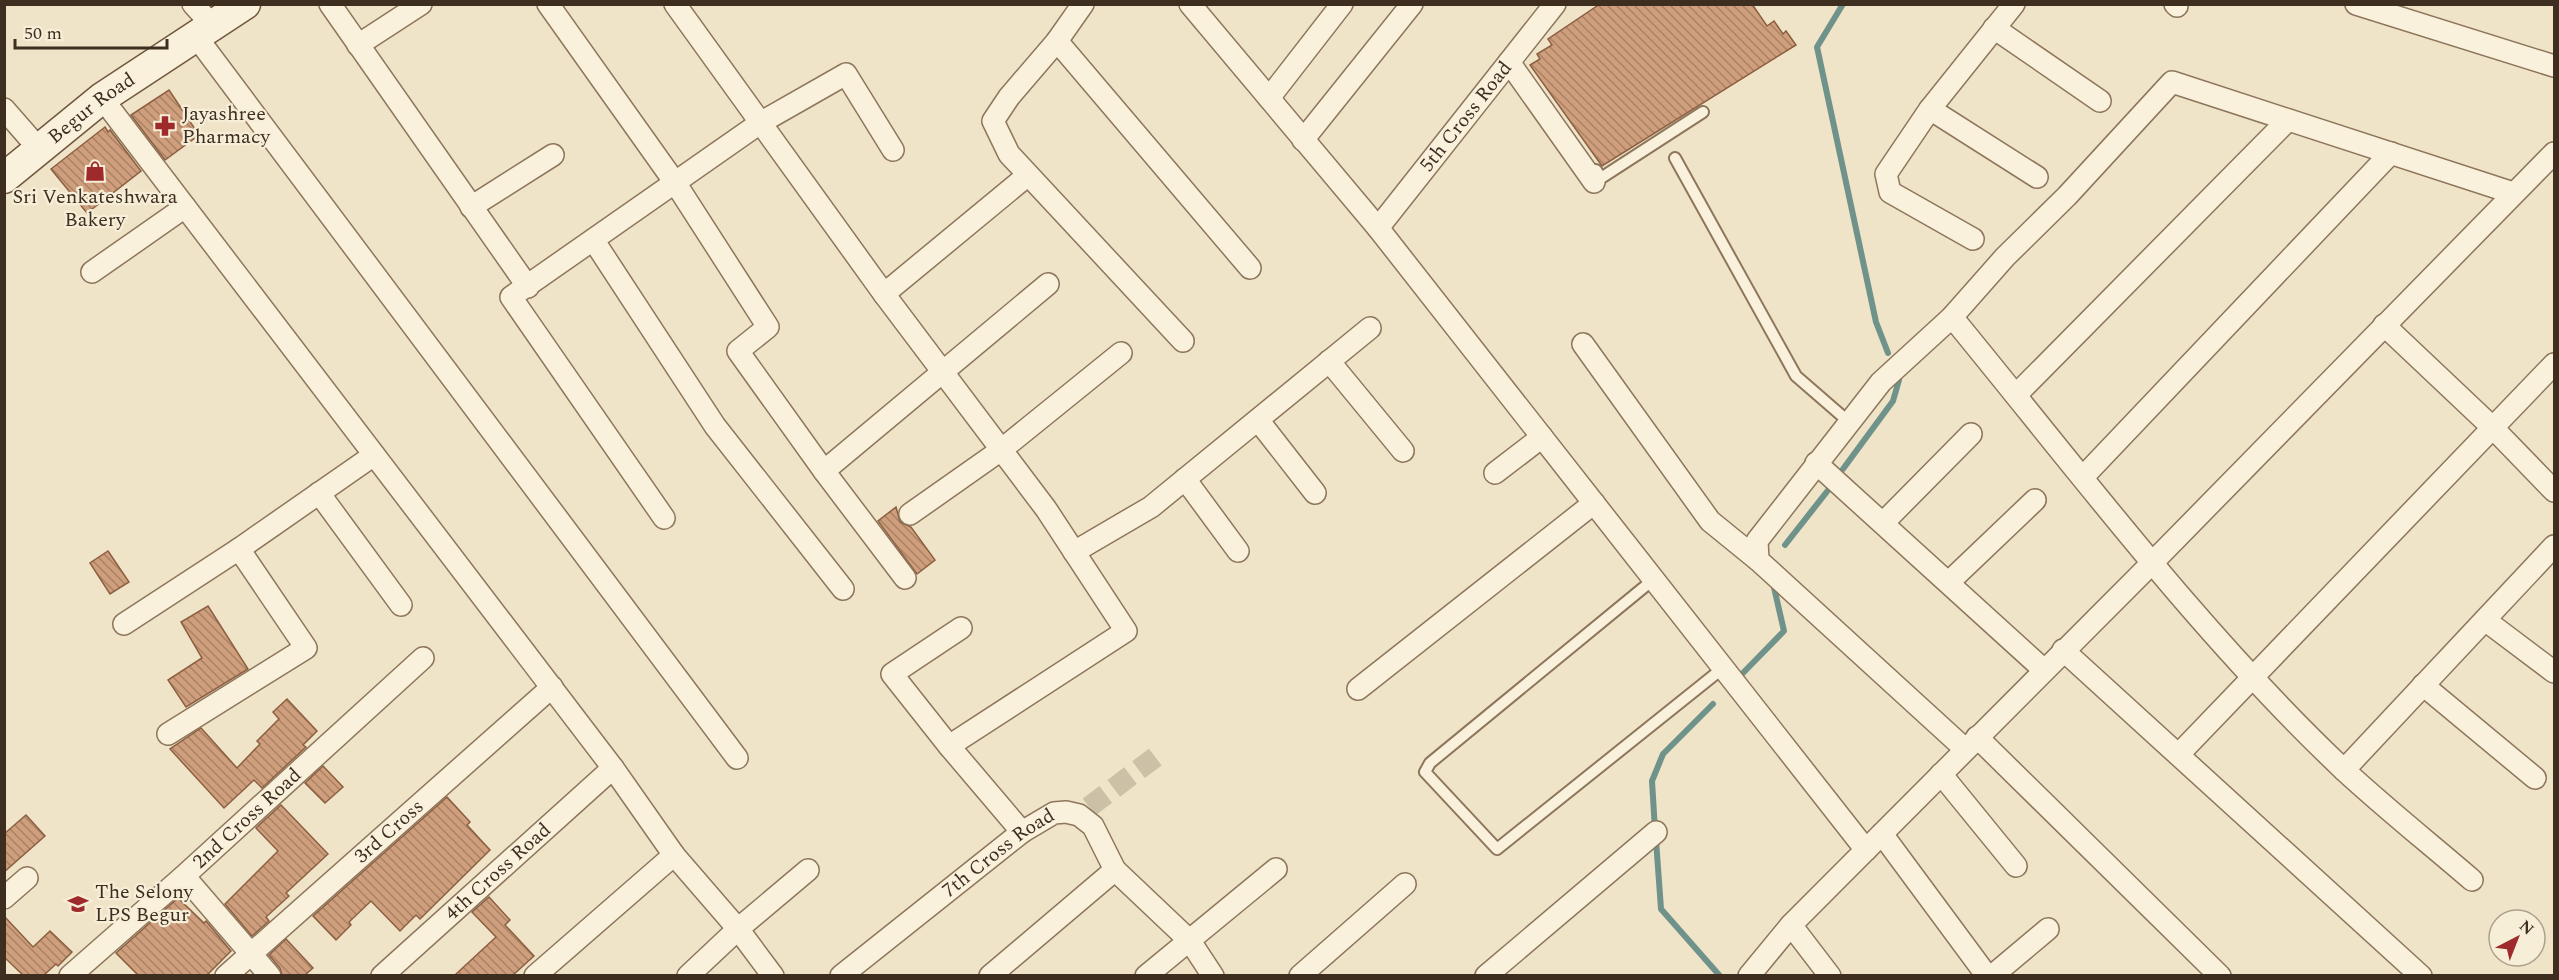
<svg xmlns="http://www.w3.org/2000/svg" width="2559" height="980" font-family="Spectral,serif">
<style>
.lines{fill:none;stroke-linecap:round;stroke-linejoin:round}
.stream{stroke:#6f938a;stroke-width:6}
.building{fill:url(#building-back-hatch);stroke:#8d5f41;stroke-width:1.5}
.minor-tunnel{stroke:#ccc0a6;stroke-width:21;stroke-dasharray:21 10;stroke-linecap:butt}
.service-casing{stroke:#8d765c;stroke-width:14}
.minor-casing{stroke:#8d765c;stroke-width:24}
.secondary-casing{stroke:#6f573f;stroke-width:33}
.service{stroke:#faf1dc;stroke-width:10}
.minor{stroke:#faf1dc;stroke-width:21}
.secondary{stroke:#faf1dc;stroke-width:30}
.labels{text-anchor:middle;dominant-baseline:central;stroke-width:4.5;stroke-linejoin:round;paint-order:stroke}
.street-label{font-size:20px;fill:#3d2e20;stroke:#f7eed8}
.poi-label{font-size:20px;fill:#3d2e20;stroke:#f7eed8;text-anchor:start}
</style>
<defs>
<pattern id="building-back-hatch" width="6" height="6" patternUnits="userSpaceOnUse" patternTransform="scale(1.5)"><rect width="6" height="6" fill="#cf9f7d"/><path d="M-1 5l2 2M0 0l6 6M5-1l2 2" fill="none" stroke="#a98266"/></pattern>
</defs>
<rect width="100%" height="100%" fill="#f0e4c8"/>
<g class="lines">
<g class="stream">
<polyline points="1843,4 1817,47 1876,322 1888,353"/>
<polyline points="1843,469 1893,401 1899,380"/>
<polyline points="1785,545 1829,489"/>
<polyline points="1741,675 1784,631 1773,583"/>
<polyline points="1655,830 1652,781 1663,754 1713,704"/>
<polyline points="1656,840 1661,909 1720,976"/>
</g>
</g>
<g class="building">
<polygon points="1600,4 1752,4 1767,26 1774,21 1783,34 1786,31 1796,45 1602,166 1530,65 1540,59 1537,54 1552,45 1548,39"/>
<polygon points="169,90 199,135 165,160 131,115"/>
<polygon points="105,127 108,132 110,130 141,171 87,213 51,169"/>
<polygon points="896,507 900,522 911,527 935,560 917,574 878,521"/>
<polygon points="108,551 129,582 110,594 90,563"/>
<polygon points="208,606 248,669 186,707 168,680 202,658 181,622"/>
<polygon points="287,699 317,731 303,745 306,747 262,788 254,780 224,808 170,749 201,728 237,768 260,744 257,741 279,719 273,712"/>
<polygon points="323,766 343,787 325,803 305,783"/>
<polygon points="447,797 470,822 467,825 490,850 420,919 416,915 400,931 371,901 349,922 351,925 336,940 313,916"/>
<polygon points="281,805 328,854 286,893 289,896 266,917 269,921 252,936 225,904 278,851 256,828"/>
<polygon points="26,815 45,836 4,872 4,834"/>
<polygon points="489,897 510,920 505,925 534,956 513,975 455,975 496,937 472,912"/>
<polygon points="178,898 204,923 206,921 231,951 207,975 138,975 116,953"/>
<polygon points="4,916 33,947 50,931 72,952 58,966 56,964 44,975 23,975 4,957"/>
<polygon points="286,939 313,968 305,975 282,975 280,968 269,955"/>
</g>
<g class="lines">
<polyline class="minor-tunnel" points="1089,807 1162,752"/>
<g class="service-casing">
<g id="service">
<polyline points="1675,158 1796,376 1849,422"/>
<polyline points="1596,170 1601,178 1703,112"/>
<polyline points="1654,579 1430,763 1425,772 1497,849 1723,668"/>
</g>
</g>
<g class="minor-casing">
<g id="minor">
<polyline points="193,4 212,25"/>
<polyline points="330,4 528,287"/>
<polyline points="548,4 676,184 768,327 738,351 824,471 905,578"/>
<polyline points="675,4 884,294 1046,509 1126,631 949,746"/>
<polyline points="1083,4 1057,41 1009,97 993,121 1009,154 1183,341"/>
<polyline points="1190,4 1378,228 1866,850"/>
<polyline points="2175,4 2177,6"/>
<polyline points="2356,4 2554,66"/>
<polyline points="1994,28 2100,101"/>
<polyline points="195,35 737,758"/>
<polyline points="1057,41 1250,268"/>
<polyline points="358,45 421,4"/>
<polyline points="1509,62 1594,182"/>
<polyline points="102,98 613,768 674,855 738,929 773,976"/>
<polyline points="1269,98 1342,4"/>
<polyline points="4,109 39,149"/>
<polyline points="1930,109 2037,177"/>
<polyline points="1303,140 1412,4"/>
<polyline points="471,207 553,155"/>
<path id="s1" d="M 1378,228 L 1555,4"/>
<polyline points="1973,239 1890,192 1886,174 1930,109 2014,4"/>
<polyline points="594,241 715,426 843,589"/>
<polyline points="92,272 185,207"/>
<polyline points="884,294 1028,175"/>
<path d="M 1952,317 C 2077,469 2201,635 2344,770 C 2385,808 2429,843 2472,880"/>
<polyline points="2384,325 2493,428 2554,491"/>
<polyline points="1583,344 1710,521 1758,560"/>
<polyline points="1329,361 1403,451"/>
<polyline points="2016,395 2288,120"/>
<polyline points="1258,420 1315,493"/>
<polyline points="1816,463 2044,670"/>
<polyline points="824,471 1048,284"/>
<polyline points="1495,473 1542,437"/>
<polyline points="2083,477 2391,153"/>
<polyline points="1185,479 1238,551"/>
<polyline points="319,493 401,605"/>
<polyline points="910,514 1001,450 1121,353"/>
<polyline points="664,518 511,297 760,123 846,74 893,150"/>
<polyline points="1884,522 1971,434"/>
<polyline points="1074,552 1151,507 1370,328"/>
<polyline points="1949,582 2035,500"/>
<polyline points="2485,620 2554,672"/>
<polyline points="124,624 239,549 374,455"/>
<polyline points="961,628 892,674 949,746 1022,832"/>
<polyline points="2063,650 2421,976"/>
<polyline points="2423,685 2535,778"/>
<polyline points="1358,689 1594,503"/>
<polyline points="168,734 306,648 239,549"/>
<polyline points="1977,737 2220,976"/>
<polyline points="1965,749 1758,560 1757,541 1881,382 1952,317 2005,257 2067,196 2172,82 2513,193"/>
<polyline points="2179,754 2554,364"/>
<polyline points="2344,770 2554,546"/>
<polyline points="1941,774 2016,866"/>
<polyline points="1882,834 1987,976"/>
<polyline points="184,876 270,976"/>
<polyline points="4,898 27,878"/>
<polyline points="1791,925 1830,976"/>
<path id="s2" d="M 70,976 L 184,876 L 423,658"/>
<path id="s3" d="M 226,976 L 552,687"/>
<path id="s4" d="M 382,976 L 613,768"/>
<polyline points="535,976 674,855"/>
<polyline points="688,976 738,929 808,870"/>
<path id="s5" d="M 841,976 L 1022,832 L 1054,813 L 1066,812 L 1079,815 L 1093,826 L 1115,870 L 1190,941 L 1213,976"/>
<polyline points="990,976 1115,870"/>
<polyline points="1146,976 1276,869"/>
<polyline points="1300,976 1405,884"/>
<polyline points="1486,976 1656,832"/>
<polyline points="1749,976 1791,925 2153,562 2554,153"/>
<polyline points="1992,976 2048,929"/>
</g>
</g>
<g class="secondary-casing">
<g id="secondary">
<path id="s6" d="M 4,178 L 102,98 L 245,4"/>
</g>
</g>
<use href="#service" class="service"/>
<use href="#minor" class="minor"/>
<use href="#secondary" class="secondary"/>
</g>
<defs>
<g id="pharmacy-bare" transform="scale(1.62)"><path d="M-2-6h4v4h4v4h-4v4h-4v-4h-4v-4h4Z" fill="#9e2a2b" stroke="#f7eed8" stroke-width="2.5" paint-order="stroke"/></g>
<g id="shop-bare" transform="scale(1.62)"><path d="M-5-2.5h2.3a2.7 3.5 0 0 1 5.4 0H5L5.5 6h-11ZM-1.5-2.5h3a1.5 2.3 0 0 0-3 0Z" fill="#9e2a2b" stroke="#f7eed8" stroke-width="2.5" paint-order="stroke"/></g>
<g id="school-bare" transform="scale(1.62)"><path d="M0-5L7-2L0 1L-7-2ZM-4 1L0 2.5L4 1V4Q0 6-4 4Z" fill="#9e2a2b" stroke="#f7eed8" stroke-width="2.5" paint-order="stroke"/></g>
</defs>
<g fill-rule="evenodd">
<use href="#pharmacy-bare" x="165" y="126"/>
<use href="#shop-bare" x="95" y="171"/>
<use href="#school-bare" x="78" y="904"/>
</g>
<g class="labels">
<g class="street-label">
<text stroke="none"><textPath href="#s6" startOffset="112">Begur Road</textPath></text>
<text stroke="none"><textPath href="#s1" startOffset="142">5th Cross Road</textPath></text>
<text stroke="none"><textPath href="#s2" startOffset="237">2nd Cross Road</textPath></text>
<text stroke="none"><textPath href="#s3" startOffset="218">3rd Cross</textPath></text>
<text stroke="none"><textPath href="#s5" startOffset="200">7th Cross Road</textPath></text>
<text stroke="none"><textPath href="#s4" startOffset="156">4th Cross Road</textPath></text>
</g>
<g class="poi-label">
<text x="182" y="114">Jayashree<tspan x="182" dy="23">Pharmacy</tspan></text>
<text x="95" y="197" text-anchor="middle">Sri Venkateshwara<tspan x="95" dy="23">Bakery</tspan></text>
<text x="95" y="892">The Selony<tspan x="95" dy="23">LPS Begur</tspan></text>
</g>
</g>
<rect width="2559" height="980" fill="none" stroke="#3d2e20" stroke-width="12"/>
<g transform="translate(2517 938) rotate(42)"><circle r="28" fill="#f7eed8" stroke="#ada18e" stroke-width="1.5"/>
<path d="M0-4.5L10 22L0 15L-10 22Z" fill="#9e2a2b"/>
<text y="-9" font-size="16" font-weight="bold" text-anchor="middle" fill="#3d2e20">N</text>
</g>
<path d="M15 39v9h152v-9" fill="none" stroke="#3d2e20" stroke-width="3"/>
<text x="24" y="39" font-size="18" fill="#3d2e20" stroke="#f7eed8" stroke-width="4.5" paint-order="stroke">50 m</text>
</svg>
